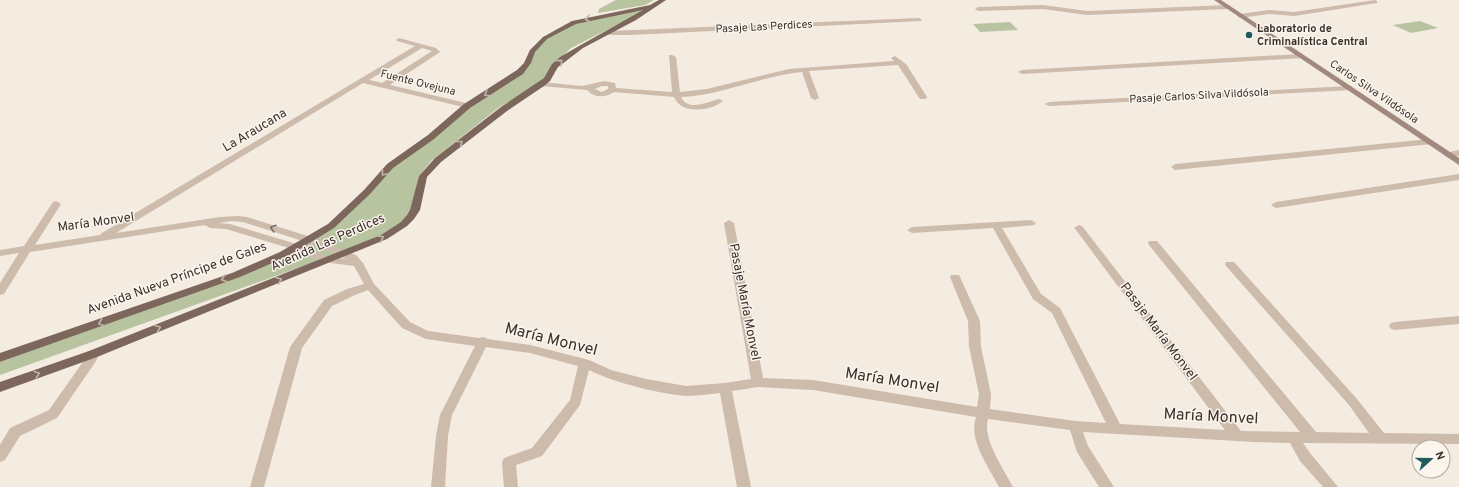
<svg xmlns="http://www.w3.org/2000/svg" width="1459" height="487" font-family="Overpass,sans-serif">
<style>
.green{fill:#b8c4a0}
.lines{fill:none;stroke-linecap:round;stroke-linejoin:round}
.street{fill:#cdbbac;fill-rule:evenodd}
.secondary{fill:#a18a7d;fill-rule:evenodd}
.primary{fill:#7d675c;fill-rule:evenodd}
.oneway{stroke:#c2b5ac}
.oneway2{stroke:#7d6f65}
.poi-dot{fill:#1f5a5e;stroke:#fbf5ee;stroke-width:1.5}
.labels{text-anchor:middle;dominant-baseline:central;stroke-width:3;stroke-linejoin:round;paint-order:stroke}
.far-street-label{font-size:11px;fill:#3b302b;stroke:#fbf5ee}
.far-poi-label{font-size:11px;font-weight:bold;fill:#3b302b;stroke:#fbf5ee;text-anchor:start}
.street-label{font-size:13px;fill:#3b302b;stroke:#fbf5ee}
.near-street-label{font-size:16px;fill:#3b302b;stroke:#fbf5ee}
</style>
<rect width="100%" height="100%" fill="#f4ebe1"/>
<g class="green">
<polygon points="616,0 654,0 645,5 598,13 599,9"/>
<polygon points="658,4 571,48 553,65 544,78 529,90 498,108 431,161 419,176 411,210 401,223 382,235 306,265 0,375 0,362 241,276 318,237 394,164 474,101 513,80 542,41 578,22"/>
<polygon points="1420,21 1438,28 1411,33 1393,25"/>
<polygon points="1010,22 1018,30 980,32 973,24"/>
</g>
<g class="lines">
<g class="street">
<polygon points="1375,0 1377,1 1377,3 1294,16 1269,14 1240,18 1237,16 1240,14 1269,10 1294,12"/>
<polygon points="1043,5 1087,11 1228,5 1231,7 1228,9 1087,15 1043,9 978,11 975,9 978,7"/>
<polygon points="919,18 922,20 921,21 630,35 610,35 607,33 610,31"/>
<path d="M 399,38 L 436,48 L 440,52 L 390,85 L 470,104 L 470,108 L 467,108 L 363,83 L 116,233 L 220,217 L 238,216 L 247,217 L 314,238 L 356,255 L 363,263 L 374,284 L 410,322 L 428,331 L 479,338 L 483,337 L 488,339 L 530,345 L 589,360 L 611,370 L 646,379 L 686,386 L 725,383 L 751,379 L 724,223 L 729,220 L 734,223 L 763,378 L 813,380 L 977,407 L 979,394 L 969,347 L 968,321 L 950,277 L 951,275 L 959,275 L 960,277 L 980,321 L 981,347 L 991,394 L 990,409 L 1075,421 L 1106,423 L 1052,313 L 1033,299 L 993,228 L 912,233 L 907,230 L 912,227 L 1031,220 L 1036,223 L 1034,225 L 1002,228 L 1041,294 L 1060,308 L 1120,424 L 1225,430 L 1076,230 L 1074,228 L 1079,225 L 1082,226 L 1241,431 L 1300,432 L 1149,245 L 1148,243 L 1149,241 L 1157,241 L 1316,432 L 1369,433 L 1349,405 L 1226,266 L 1225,264 L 1226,262 L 1234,262 L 1357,399 L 1384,433 L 1459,434 L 1459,444 L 1303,443 L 1310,453 L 1338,487 L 1323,487 L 1300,461 L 1290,443 L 1254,442 L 1083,432 L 1088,446 L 1114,487 L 1099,487 L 1077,452 L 1070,430 L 988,419 C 982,439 1004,469 1013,487 L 999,487 C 989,467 968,440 976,417 L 813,390 L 758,387 L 732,391 L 751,487 L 737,487 L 720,393 C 709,394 696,396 685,396 C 656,393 616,383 589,370 L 580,405 L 542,456 L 516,465 L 518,487 L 504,487 L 502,462 L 504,458 L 532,448 L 570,400 L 578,366 L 530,353 L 486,347 L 452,415 L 448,436 L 445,487 L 431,487 L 436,436 L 440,415 L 475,346 L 426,339 L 402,328 L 368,290 L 355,295 L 332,306 L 302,348 L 264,487 L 250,487 L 290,347 L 324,300 L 347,289 L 364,284 L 354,266 L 324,262 L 292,249 L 226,229 L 210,228 L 205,225 L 30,252 L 4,294 L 0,295 L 0,283 L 19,253 L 0,256 L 0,250 L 24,246 L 53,202 L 56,201 L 61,204 L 35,245 L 100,235 L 102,233 L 415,46 L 397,41 L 396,40 ZM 422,48 L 432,51 L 382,83 L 369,80 ZM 232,221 L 243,222 L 306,242 L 346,259 L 330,257 L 300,245 L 230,224 L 219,223 Z"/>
<polygon points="1300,54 1303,54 1303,58 1022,74 1018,72 1022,70"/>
<path d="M 669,55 L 672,55 L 676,57 L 680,92 L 707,89 L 789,69 L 894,61 L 891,58 L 895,56 L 906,64 L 927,97 L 926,99 L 920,99 L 898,65 L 809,71 L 819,98 L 815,100 L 811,98 L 802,72 C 761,76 723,95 681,97 C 688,112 707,102 719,99 L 723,101 C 711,111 681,115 674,97 L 614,92 C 605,98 594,98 587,90 L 541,86 L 537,84 L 541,82 L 582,86 L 604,81 L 615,83 L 616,88 L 672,92 ZM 602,86 L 608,86 L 608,89 L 602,92 L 595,89 Z"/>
<polygon points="1349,86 1352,86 1352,90 1049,106 1045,104 1049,102"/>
<polygon points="1429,139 1433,142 1432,144 1175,170 1171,167 1175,164"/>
<polygon points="1459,150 1459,156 1448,158 1444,155 1445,153"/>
<polygon points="1459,174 1459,180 1276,208 1271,205 1276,202"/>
<polygon points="1459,316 1459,324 1395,330 1391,329 1389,326 1391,323 1395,322"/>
<polygon points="93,350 97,351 99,354 96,361 57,418 20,436 5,460 0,462 0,445 10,428 49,410 85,359 89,351"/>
</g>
<polygon class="secondary" points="1214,0 1221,0 1459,158 1459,165"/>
<polygon class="primary" points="659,0 666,0 636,20 583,48 566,61 558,67 550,81 544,86 507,111 441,162 427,177 420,210 414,219 407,226 387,239 97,357 0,392 0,382 89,351 381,235 401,222 407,215 410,210 419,176 435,158 501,107 538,82 544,78 552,64 560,57 579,46 643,10 576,24 547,39 535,52 531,63 523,74 470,108 434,139 393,168 370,194 334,228 288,256 240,277 0,362 0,353 232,273 280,252 328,224 364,190 387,164 428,135 464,104 517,70 524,63 530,50 543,37 572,21 650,5"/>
</g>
<defs><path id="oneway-chevron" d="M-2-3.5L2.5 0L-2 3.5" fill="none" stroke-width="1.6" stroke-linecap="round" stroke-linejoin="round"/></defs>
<g class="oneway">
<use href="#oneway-chevron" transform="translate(588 19) rotate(166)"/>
<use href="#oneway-chevron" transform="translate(560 62) rotate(-41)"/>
<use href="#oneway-chevron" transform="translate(487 94) rotate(148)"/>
<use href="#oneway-chevron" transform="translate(460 143) rotate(-38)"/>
<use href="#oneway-chevron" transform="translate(384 173) rotate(130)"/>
<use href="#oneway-chevron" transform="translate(381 238) rotate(-26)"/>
<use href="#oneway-chevron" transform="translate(224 279) rotate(161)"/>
<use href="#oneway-chevron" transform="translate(279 280) rotate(-22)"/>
<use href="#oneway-chevron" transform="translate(101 323) rotate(161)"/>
<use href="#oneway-chevron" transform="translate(158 328) rotate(-22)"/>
<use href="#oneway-chevron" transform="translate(37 374) rotate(-19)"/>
</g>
<use class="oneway2" href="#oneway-chevron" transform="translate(273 228) rotate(-162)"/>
<circle class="poi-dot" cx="1249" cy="35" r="4"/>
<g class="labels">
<g class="far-street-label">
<text transform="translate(764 27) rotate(-3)">Pasaje Las Perdices</text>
<text transform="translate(418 83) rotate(14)">Fuente Ovejuna</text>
<text transform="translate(1374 92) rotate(34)">Carlos Silva Vildósola</text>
<text transform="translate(1199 96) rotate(-3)">Pasaje Carlos Silva Vildósola</text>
</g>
<g class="far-poi-label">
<text x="1257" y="29">Laboratorio de<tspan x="1257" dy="13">Criminalística Central</tspan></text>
</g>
<g class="street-label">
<text transform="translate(255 131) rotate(-31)">La Araucana</text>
<text transform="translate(96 223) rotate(-8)">María Monvel</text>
<text transform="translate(328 243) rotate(-24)">Avenida Las Perdices</text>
<text transform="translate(177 279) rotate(-20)">Avenida Nueva Príncipe de Gales</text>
<text transform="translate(744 302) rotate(79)">Pasaje María Monvel</text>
<text transform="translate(1158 332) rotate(53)">Pasaje María Monvel</text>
</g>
<g class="near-street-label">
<text transform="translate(551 340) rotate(14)">María Monvel</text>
<text transform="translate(892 381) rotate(9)">María Monvel</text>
<text transform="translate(1211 417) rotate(3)">María Monvel</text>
</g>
</g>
<g transform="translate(1431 459) rotate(69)"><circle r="19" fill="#fbf5ee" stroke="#aea6a0"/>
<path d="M0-3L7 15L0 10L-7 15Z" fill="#1f5a5e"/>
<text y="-6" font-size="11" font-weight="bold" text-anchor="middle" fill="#3b302b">N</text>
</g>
</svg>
